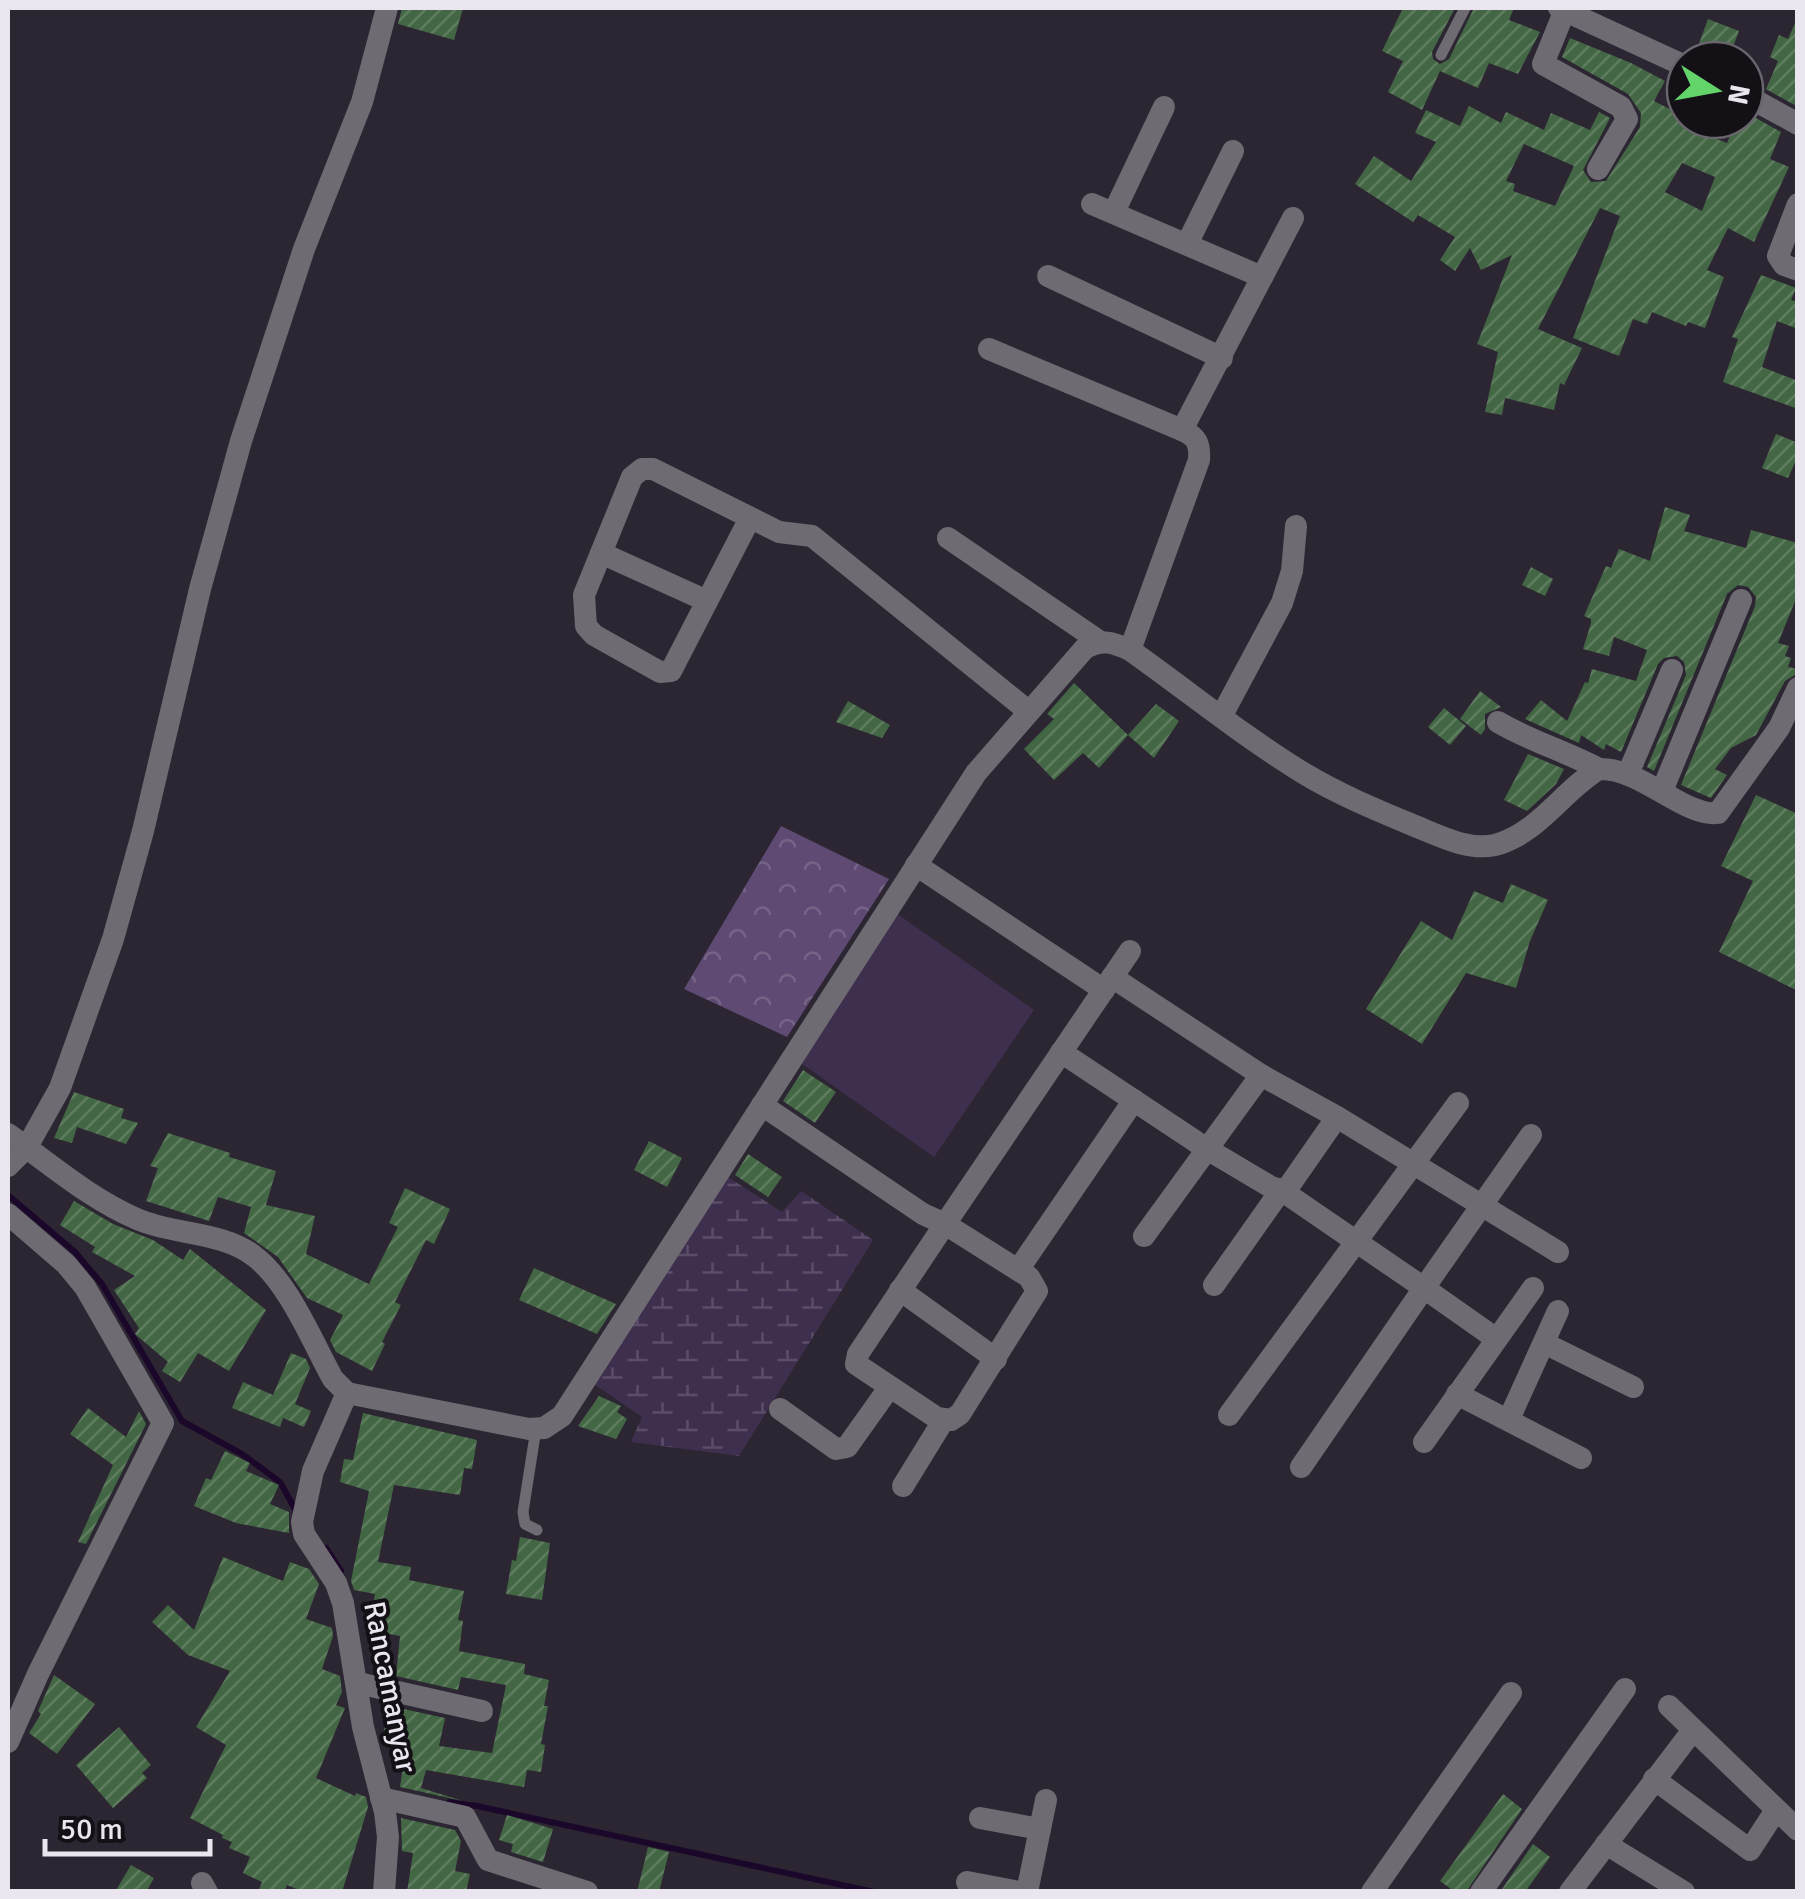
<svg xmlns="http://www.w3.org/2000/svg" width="1805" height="1899" font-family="Signika,sans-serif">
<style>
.grass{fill:#3f2f4e}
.forest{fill:url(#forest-crowns)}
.wetland{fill:url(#wetland-marsh)}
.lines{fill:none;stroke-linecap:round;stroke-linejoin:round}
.stream{stroke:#1b072a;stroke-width:6}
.building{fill:url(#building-hatch);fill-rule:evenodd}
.service{stroke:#6e6b72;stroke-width:11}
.minor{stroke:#6e6b72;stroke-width:22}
.labels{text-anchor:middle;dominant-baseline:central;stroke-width:8;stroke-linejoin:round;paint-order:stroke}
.street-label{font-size:30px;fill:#eae5ef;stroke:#131016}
</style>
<defs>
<pattern id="forest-crowns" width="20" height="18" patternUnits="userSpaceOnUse" patternTransform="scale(2.5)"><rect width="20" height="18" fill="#5f4a73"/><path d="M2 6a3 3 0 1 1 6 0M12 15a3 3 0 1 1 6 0" fill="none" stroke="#766487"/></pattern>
<pattern id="wetland-marsh" width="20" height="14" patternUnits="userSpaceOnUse" patternTransform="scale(2.5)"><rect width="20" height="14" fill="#3f2f4e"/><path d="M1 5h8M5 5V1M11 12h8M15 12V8" fill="none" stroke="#5b4d68"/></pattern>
<pattern id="building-hatch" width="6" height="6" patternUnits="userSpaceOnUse" patternTransform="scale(2.5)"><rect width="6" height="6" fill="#436744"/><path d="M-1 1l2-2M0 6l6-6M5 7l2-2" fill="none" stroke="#5e7d5f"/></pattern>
</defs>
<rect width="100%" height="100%" fill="#2c2633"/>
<polygon class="grass" points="896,913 1034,1010 934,1157 798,1061"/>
<polygon class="forest" points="781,826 889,879 787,1037 684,989"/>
<polygon class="wetland" points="728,1177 782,1212 801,1191 873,1240 739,1456 631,1442 642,1417 594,1384"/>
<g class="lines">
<g class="stream">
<polyline points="8,1195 75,1252 102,1284 182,1421 242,1454 280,1482 296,1511"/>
<polyline points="326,1548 341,1571"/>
<polyline points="449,1802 477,1806 874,1892"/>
</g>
</g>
<g class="building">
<polygon points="402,8 463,8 454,40 398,24"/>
<polygon points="1403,8 1455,8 1432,52 1433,59 1440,64 1449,59 1474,8 1514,8 1509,20 1540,32 1518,74 1489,63 1478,88 1440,71 1422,110 1388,92 1403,61 1382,51"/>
<polygon points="1798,16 1798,107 1766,89 1778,61 1770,57 1779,35 1788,39"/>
<polygon points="1708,19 1739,31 1728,60 1698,60 1695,55"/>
<path d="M 1570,38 L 1631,63 L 1665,81 L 1654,101 L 1685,117 L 1684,126 L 1727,143 L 1737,120 L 1752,122 L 1754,117 L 1781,132 L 1770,159 L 1789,167 L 1754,242 L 1728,228 L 1707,270 L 1724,277 L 1705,328 L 1688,322 L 1686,326 L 1652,312 L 1647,324 L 1633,319 L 1619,356 L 1573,338 L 1620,216 L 1600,208 L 1538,329 L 1582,348 L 1564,385 L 1560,383 L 1554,410 L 1505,398 L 1502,415 L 1485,412 L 1498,352 L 1477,344 L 1512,255 L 1481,270 L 1470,248 L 1455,271 L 1440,260 L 1455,237 L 1418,215 L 1413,222 L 1355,184 L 1374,156 L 1411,181 L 1436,142 L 1415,133 L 1426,110 L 1460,126 L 1469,106 L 1501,123 L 1506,112 L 1544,130 L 1551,113 L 1590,130 L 1599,112 L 1610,118 L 1583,170 L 1591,182 L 1606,181 L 1640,127 L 1641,113 L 1628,94 L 1562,57 ZM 1524,144 L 1574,166 L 1555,206 L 1513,191 L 1515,184 L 1506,181 ZM 1682,163 L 1715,177 L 1702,211 L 1665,192 Z"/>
<polygon points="1761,275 1796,288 1791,300 1798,302 1798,329 1777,321 1762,367 1798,381 1798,409 1723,382 1738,339 1732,337"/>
<polygon points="1776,434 1798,443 1798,456 1788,478 1762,468"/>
<polygon points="1665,507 1690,515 1684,531 1746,548 1751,530 1798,543 1798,594 1778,643 1789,646 1785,656 1791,658 1788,667 1798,669 1798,673 1785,681 1756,735 1731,748 1715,769 1727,775 1711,798 1681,785 1755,606 1756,597 1748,587 1738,585 1727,594 1654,771 1647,767 1686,675 1684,662 1677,656 1664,658 1658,664 1621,752 1606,744 1604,750 1581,735 1579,743 1525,719 1541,700 1567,721 1585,682 1588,683 1592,669 1636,681 1647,650 1614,637 1609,656 1583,649 1591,623 1591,619 1584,616 1606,566 1611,568 1619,549 1650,561"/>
<polygon points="1531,567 1553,579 1545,596 1522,585"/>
<polygon points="1074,683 1128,735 1099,768 1083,753 1054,780 1024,749 1054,719 1047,714"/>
<polygon points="1480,691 1501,707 1485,714 1485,729 1481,735 1460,719"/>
<polygon points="848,701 890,725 882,738 836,722"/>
<polygon points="1156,704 1179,721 1154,758 1128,735"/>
<polygon points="1444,708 1466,726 1450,745 1428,727"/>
<polygon points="1528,754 1564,769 1556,784 1527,811 1504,800"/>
<polygon points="1756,795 1798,814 1798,991 1719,952 1753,881 1721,866"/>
<polygon points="1511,884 1548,900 1530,941 1516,988 1466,973 1422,1044 1366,1009 1421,921 1452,940 1474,891 1503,903"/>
<polygon points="803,1070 836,1092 815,1123 783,1101"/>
<polygon points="74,1092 124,1109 121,1118 138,1123 126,1144 77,1127 72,1143 54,1138"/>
<polygon points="168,1133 230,1153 229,1157 276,1171 266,1205 315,1216 306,1254 369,1284 398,1227 389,1223 405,1188 450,1209 434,1244 426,1240 395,1302 401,1305 382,1342 385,1344 372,1371 336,1352 330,1340 343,1315 307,1298 278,1257 244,1233 251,1207 218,1197 209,1221 146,1201 158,1168 150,1166"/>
<polygon points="649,1141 682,1158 667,1187 634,1170"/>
<polygon points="748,1154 782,1177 768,1197 735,1175"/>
<polygon points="74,1201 113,1224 153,1240 183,1260 190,1249 266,1310 229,1371 198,1353 180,1382 162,1371 168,1362 135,1334 139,1328 114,1290 135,1276 92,1252 95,1247 60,1225"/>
<polygon points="534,1268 616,1304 597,1334 519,1300"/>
<polygon points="291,1353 306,1359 310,1368 295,1404 311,1411 304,1427 283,1418 280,1427 232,1408 243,1382 273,1395"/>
<polygon points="599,1396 621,1406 617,1412 627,1419 616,1439 578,1426"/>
<polygon points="88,1408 126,1437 139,1411 146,1424 86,1544 78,1542 113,1465 70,1434"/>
<polygon points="363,1413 477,1440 472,1469 464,1468 460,1495 394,1485 378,1562 411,1567 409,1580 464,1591 458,1620 463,1621 459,1651 525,1664 524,1674 549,1680 544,1706 548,1706 541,1744 545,1745 541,1772 527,1770 524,1787 426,1770 421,1788 463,1801 400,1787 408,1735 384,1730 390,1706 445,1718 439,1746 492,1753 506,1685 461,1677 458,1690 396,1676 400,1636 368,1630 375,1594 354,1590 351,1581 369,1491 340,1482 344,1459 353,1460"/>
<polygon points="225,1451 250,1463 246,1471 279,1485 270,1504 289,1512 289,1533 236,1523 194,1506 206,1478 211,1480"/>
<polygon points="520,1537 550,1543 542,1600 506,1594 512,1560 516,1561"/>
<polygon points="223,1557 283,1581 290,1562 309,1569 319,1584 306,1619 332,1628 333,1636 322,1669 340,1676 342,1692 336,1705 345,1708 316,1778 355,1796 356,1793 366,1797 368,1807 342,1892 304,1892 287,1885 284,1892 258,1892 262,1882 243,1873 250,1857 229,1848 232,1842 222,1838 223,1835 190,1818 226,1745 196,1727 230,1671 188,1655 152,1622 168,1605 194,1630"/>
<polygon points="54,1675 95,1704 57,1754 29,1733 41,1714 38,1711"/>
<polygon points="119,1727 151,1765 142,1773 147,1778 113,1808 76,1765"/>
<polygon points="1503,1794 1522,1809 1466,1892 1455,1892 1440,1881"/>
<polygon points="507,1815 553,1829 543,1862 511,1852 513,1844 499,1840"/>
<polygon points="401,1818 455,1830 461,1841 455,1871 470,1874 466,1892 407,1892 413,1853 402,1851"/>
<polygon points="1533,1844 1550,1857 1525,1892 1500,1892"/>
<polygon points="648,1847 669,1852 659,1892 637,1892"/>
<polygon points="131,1865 154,1878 146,1892 115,1892"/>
</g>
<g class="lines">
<g class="service">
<polyline points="1441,55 1465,8"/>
<polyline points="536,1429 523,1512 525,1524 537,1530"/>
</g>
<g class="minor">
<polyline points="1559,8 1685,66"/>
<polyline points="1565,10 1543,64 1621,107 1627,119 1598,169"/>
<polyline points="1745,95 1798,124"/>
<polyline points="1092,204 1262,277"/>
<polyline points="1798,204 1778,256 1784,265 1798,270"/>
<polyline points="1114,212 1164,107"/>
<polyline points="1187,244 1233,151"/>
<polyline points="1048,276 1222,358"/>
<path d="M 989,349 L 1182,430 C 1197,437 1200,443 1199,460 L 1130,650"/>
<polyline points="1182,430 1293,218"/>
<polyline points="750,518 671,671 660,672 594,635 586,626 584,595 632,477 642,469 653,469 779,532 812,536 1028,711"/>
<polyline points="948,538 1099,641"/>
<polyline points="601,553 707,601"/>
<polyline points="1222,715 1282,603 1292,571 1296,526"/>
<path d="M 1498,722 C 1530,741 1565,751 1599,769"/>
<polyline points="1628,774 1672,670"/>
<polyline points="1662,791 1741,600"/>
<polyline points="916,865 1104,990"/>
<polyline points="1061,1052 1207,1149 1271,1187 1281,1190 1289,1186 1337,1117 1261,1075 1112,977"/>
<polyline points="762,1105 923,1214 945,1224 858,1354 856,1364 937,1418 951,1420 960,1414 1037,1291 1029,1277 945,1224 1130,951"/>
<polyline points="1337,1117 1558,1252"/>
<path d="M 8,1134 C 49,1163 90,1199 137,1219 C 173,1235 222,1231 254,1256 C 288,1281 313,1343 333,1379 L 347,1393 L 529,1429 L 544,1428 L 562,1416 L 976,773 L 1085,648 C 1103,639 1112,642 1130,650 C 1188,691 1244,737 1305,774 C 1340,795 1377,810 1415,826 C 1440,836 1468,851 1495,845 C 1538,834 1563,790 1599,769 C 1640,767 1686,818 1718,813 L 1779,728 L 1798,688"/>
<polyline points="8,1166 27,1147 60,1088 113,939 143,831 200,589 241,441 304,249 362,102 387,8"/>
<polyline points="8,1214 66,1264 85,1287 163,1423 38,1674 8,1742"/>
<polyline points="1144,1236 1261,1075"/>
<polyline points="1018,1270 1134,1100"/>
<polyline points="1214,1285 1281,1190 1424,1288 1301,1467"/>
<polyline points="900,1290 996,1359"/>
<polyline points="1495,1338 1424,1288 1531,1135"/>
<polyline points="1544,1343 1633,1387"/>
<polyline points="347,1393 313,1471 302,1522 304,1534 336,1583 343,1603 363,1727 385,1812 388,1837 384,1892"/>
<polyline points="1457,1394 1581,1458"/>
<polyline points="780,1409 836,1449 847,1447 889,1388"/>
<polyline points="1229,1415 1458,1103"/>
<polyline points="1509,1419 1558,1311"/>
<polyline points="1424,1442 1533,1288"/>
<polyline points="903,1486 943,1421"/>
<polyline points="358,1683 482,1711"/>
<polyline points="1669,1706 1798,1830"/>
<polyline points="1654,1779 1750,1850 1776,1810"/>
<polyline points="381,1798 465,1817 488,1860 587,1892"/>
<polyline points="980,1818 1040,1829"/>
<polyline points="1606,1844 1684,1892"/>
<polyline points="967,1882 1019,1892"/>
<polyline points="202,1883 207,1892"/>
<polyline points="1027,1892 1046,1800"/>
<polyline points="1372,1892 1511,1693"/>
<polyline points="1481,1892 1625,1689"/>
<polyline points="1570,1892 1693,1730"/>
</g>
</g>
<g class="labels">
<g class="street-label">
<text transform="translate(390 1687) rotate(79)">Rancamanyar</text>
</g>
</g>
<rect width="1805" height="1899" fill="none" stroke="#eae5ef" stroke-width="20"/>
<g transform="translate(1715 90) rotate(101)"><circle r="48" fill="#131016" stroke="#69656d" stroke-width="2.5"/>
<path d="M0-8L18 38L0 25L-18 38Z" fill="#62d469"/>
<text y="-15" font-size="28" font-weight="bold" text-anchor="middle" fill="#eae5ef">N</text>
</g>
<path d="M45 1839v15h165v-15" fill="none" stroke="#eae5ef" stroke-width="5"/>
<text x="60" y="1839" font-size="30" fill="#eae5ef" stroke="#131016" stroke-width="8" paint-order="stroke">50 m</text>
</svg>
